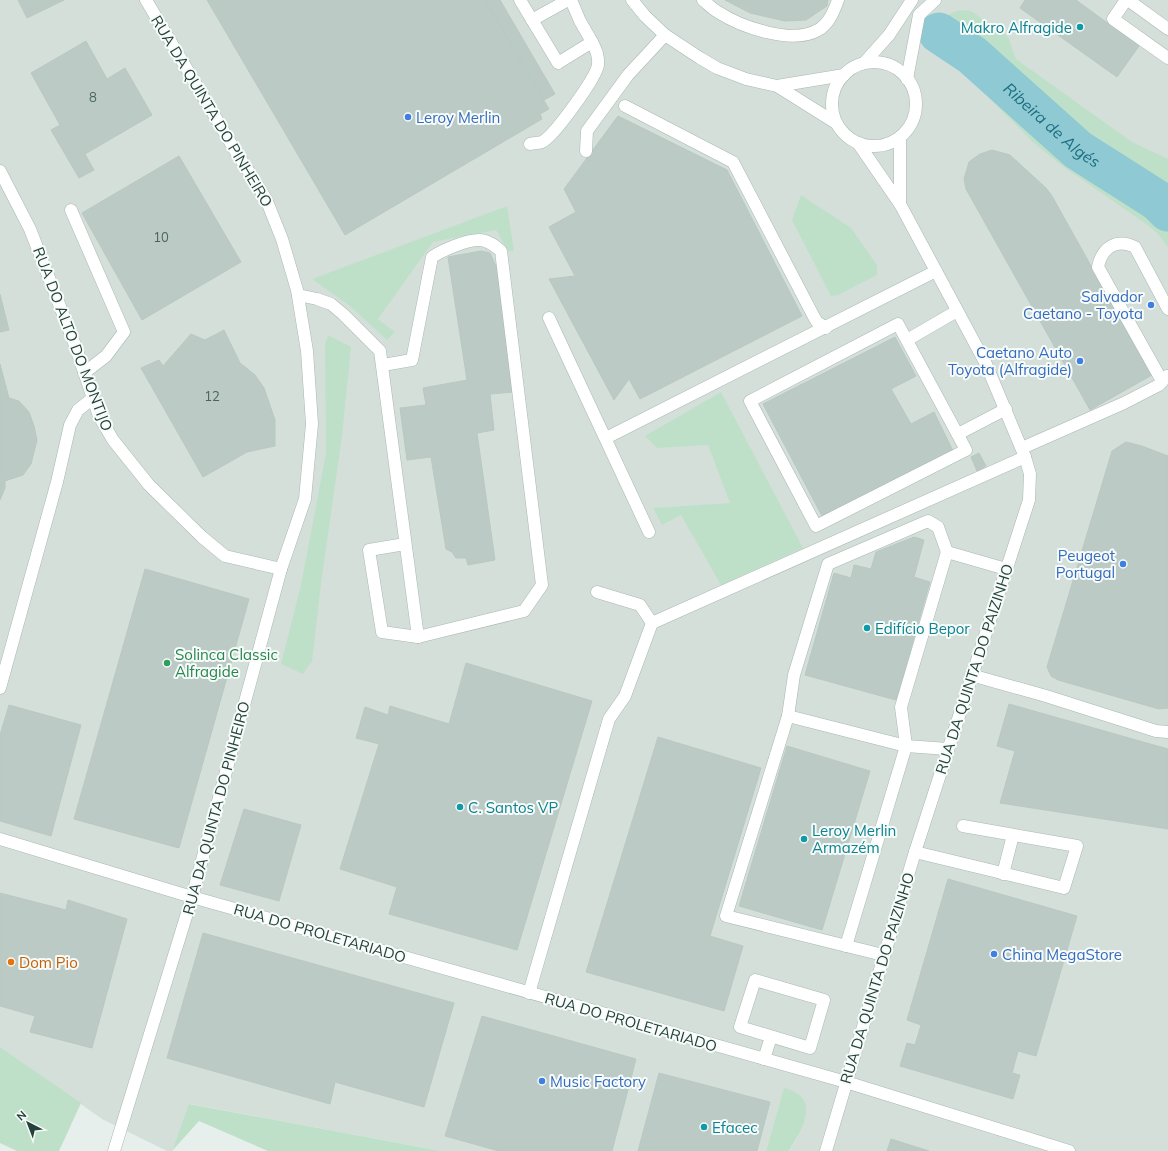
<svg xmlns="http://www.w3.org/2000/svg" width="1168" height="1151" font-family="Mulish,sans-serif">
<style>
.built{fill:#d4dfda}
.green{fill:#bfe0c8}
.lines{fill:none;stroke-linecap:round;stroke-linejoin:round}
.river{stroke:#8ec9d4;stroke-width:41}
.building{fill:#bbcac4;stroke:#b8c9c2}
.service-casing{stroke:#a8b8b2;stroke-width:13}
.minor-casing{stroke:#a8b8b2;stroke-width:13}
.tertiary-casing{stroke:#a8b8b2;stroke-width:13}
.service{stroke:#fff;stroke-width:12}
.minor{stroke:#fff;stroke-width:12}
.tertiary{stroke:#fff;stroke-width:12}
.culture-dot{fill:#0f9aa8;stroke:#f7fbf9;stroke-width:1.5}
.shop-dot{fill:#3f7fe0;stroke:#f7fbf9;stroke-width:1.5}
.leisure-dot{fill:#2e9e5b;stroke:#f7fbf9;stroke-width:1.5}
.food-dot{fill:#e8710a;stroke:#f7fbf9;stroke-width:1.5}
.labels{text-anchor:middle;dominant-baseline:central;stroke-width:4;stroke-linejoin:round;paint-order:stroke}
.number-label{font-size:13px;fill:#4a645c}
.culture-label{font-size:15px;fill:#0d838f;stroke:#f7fbf9;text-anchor:start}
.street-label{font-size:15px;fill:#24423a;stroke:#f7fbf9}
.shop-label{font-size:15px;fill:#366cbe;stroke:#f7fbf9;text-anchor:start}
.leisure-label{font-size:15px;fill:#27864d;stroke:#f7fbf9;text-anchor:start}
.food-label{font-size:15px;fill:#c56008;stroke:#f7fbf9;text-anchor:start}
.water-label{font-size:16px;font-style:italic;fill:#1c6f80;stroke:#f7fbf9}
</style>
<rect width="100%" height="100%" fill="#e6efeb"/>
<polygon class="built" points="0,0 1168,0 1168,1151 789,1151 798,1136 784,1089 766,1151 441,1151 190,1104 172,1151 167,1151 102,1119 0,1047"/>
<g class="green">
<path d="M 961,10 L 971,11 L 1008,37 L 1016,59 L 1132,142 L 1168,159 L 1168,247 L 1157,233 L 1146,224 L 1061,165 L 1034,143 L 931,40 C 939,25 944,13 961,10 Z"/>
<polygon points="801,195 851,228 877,265 877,275 838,295 831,296 792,220"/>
<polygon points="507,206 514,251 508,251 496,230 433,242 378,319 395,332 387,340 350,306 312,279"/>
<polygon points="328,335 351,347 342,436 321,584 312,661 303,674 281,664 301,585 326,453 325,344"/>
<polygon points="721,392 803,548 721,585 681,515 662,525 653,508 730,503 708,445 657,448 645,436"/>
<polygon points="0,1047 81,1103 59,1151 17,1151 0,1143"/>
<path d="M 784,1088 C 822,1098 803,1128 789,1151 L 766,1151 Z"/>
<polygon points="189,1104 441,1151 268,1151 199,1121 172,1151"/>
</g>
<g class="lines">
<path class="river" id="s1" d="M 939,33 L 972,55 L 1078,150 L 1158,201 L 1168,211"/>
</g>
<g class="building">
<polygon points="18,0 64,0 27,18"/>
<polygon points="207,0 485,0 549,109 540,114 542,119 345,235"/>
<polygon points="485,0 500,0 555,94 544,100"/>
<polygon points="725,0 828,0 827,6 806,20 785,21 750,13"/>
<polygon points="1025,0 1076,0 1139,46 1117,77 1020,8"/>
<polygon points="86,41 107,79 125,68 152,115 85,154 94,170 79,178 51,130 60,125 31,73"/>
<polygon points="618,116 727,170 802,316 640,399 629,379 614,400 549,279 575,276 549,227 576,212 564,189"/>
<polygon points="992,150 1010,155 1046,188 1052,196 1152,375 1090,410 966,189 964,179 969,162 980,154"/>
<polygon points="179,156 241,262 142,320 82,213"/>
<polygon points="481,251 490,253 496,266 514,392 490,394 494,430 477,433 495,560 468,565 466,558 456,558 452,552 446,549 431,457 407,460 400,408 426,405 423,388 467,380 448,257"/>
<polygon points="0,294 9,330 0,332"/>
<polygon points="224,330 240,363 255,375 264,388 275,420 275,446 247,452 203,477 141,368 159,360 163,366 191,334 205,340"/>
<polygon points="895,337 916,376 891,389 911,424 934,412 953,451 823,518 763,404"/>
<polygon points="0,364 9,398 19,401 29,412 34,426 37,440 31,464 23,475 5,481 5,488 0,500"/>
<polygon points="1126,442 1142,446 1168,456 1168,708 1159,709 1058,680 1051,676 1047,667 1112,451"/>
<polygon points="979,453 986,466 977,471 971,457"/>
<polygon points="914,537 924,540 914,577 930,582 896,700 805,675 834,573 851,578 854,565 871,569 876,552"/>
<polygon points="145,569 249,599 179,848 74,819"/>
<polygon points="466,663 592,701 517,950 389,914 397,887 340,869 379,744 356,738 365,707 388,715 390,706 449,724"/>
<polygon points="1009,704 1168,749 1168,829 1000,803 1015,751 997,746"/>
<polygon points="9,705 81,725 51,836 0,821 0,735"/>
<polygon points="658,737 761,768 710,936 743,946 724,1011 586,972"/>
<polygon points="787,746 870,771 822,930 739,906"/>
<polygon points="244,809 301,825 279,901 220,885"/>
<polygon points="948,879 1077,916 1036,1056 1018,1051 1012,1073 1020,1075 1013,1099 900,1066 907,1043 915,1045 921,1025 907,1020"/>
<polygon points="0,893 66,910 68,900 127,919 92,1048 30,1032 35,1016 0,1006"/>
<polygon points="203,933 454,1003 424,1107 335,1082 330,1104 167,1058"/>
<polygon points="482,1016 636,1059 612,1151 499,1151 445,1136"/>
<polygon points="659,1073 770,1102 757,1151 638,1151"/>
<polygon points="891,1139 929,1151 887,1151"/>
</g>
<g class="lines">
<g class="service-casing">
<g id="service">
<polyline points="520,0 558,63 592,42 580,21 571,0"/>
<path d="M 703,0 C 708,4 712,9 718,12 C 741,27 792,45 818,30 C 829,24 834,11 838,0"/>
<polyline points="1126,0 1113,19 1168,58"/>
<polyline points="1128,0 1168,29"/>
<polyline points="532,20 568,0"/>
<polyline points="625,106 733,162 814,317 817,322 826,328"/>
<path d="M 530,144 C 533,143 539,143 542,142 C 554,136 596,78 598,65 C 599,56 596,50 592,42"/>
<polyline points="586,151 587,131 628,75 665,35"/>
<polyline points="71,210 124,332 106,356 84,373"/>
<polyline points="298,295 317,299 331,304 343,314 380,351 418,637 382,632 369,550 405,544"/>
<polyline points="549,318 649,532"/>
<polygon points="898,324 966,450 816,526 750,401"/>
<polyline points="907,340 957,311"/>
<path d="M 383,365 L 412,360 L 432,257 C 443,250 466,240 479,240 C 488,240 495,246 501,251 L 542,585 L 524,611 L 418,637"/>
<path d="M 1162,381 L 1098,267 C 1102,247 1117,238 1135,247 L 1168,309"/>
<polyline points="958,434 1006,409"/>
<polyline points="606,438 936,271"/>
<polyline points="1022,448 1124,403 1159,385 1167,376"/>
<polyline points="597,592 640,605 652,623"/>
<polyline points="971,675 1046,696 1156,731 1168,732"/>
<polyline points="0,688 57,482 70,425 78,410 93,398"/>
<polyline points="788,716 794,675 828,564 928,521 938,527 947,552"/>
<polyline points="0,839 192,897"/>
<polyline points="915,852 1064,888 1077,846 963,826"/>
<polyline points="1003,874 1013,835"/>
<polyline points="846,946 906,746 901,707 947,552 1006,569"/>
<polyline points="883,955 726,916 788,716 906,746 948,749"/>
<polygon points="755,980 824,1000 810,1048 740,1027"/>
<polyline points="529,993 609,719 625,696 652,623 1025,457"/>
<polyline points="764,1059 771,1037"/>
</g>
</g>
<g class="minor-casing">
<g id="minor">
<polyline points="0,171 30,229 75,345 99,416 113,440 149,485 202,537 225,556 281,569"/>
<polyline points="192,897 846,1082 1069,1151"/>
<polyline points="114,1151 192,897 281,569 305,499 312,424 307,351 297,290 282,239 266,199 233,147 146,0"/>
</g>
</g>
<g class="tertiary-casing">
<g id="tertiary">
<polyline points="632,0 645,16 665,35 700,58 717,68 746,79 777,86 836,123"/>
<circle cx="874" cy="104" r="42"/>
<polyline points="864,63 889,35 912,0"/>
<polyline points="907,79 919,15 935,0"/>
<polyline points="777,86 844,75"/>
<polyline points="900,204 900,137"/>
<polyline points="826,1151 915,852 1029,500 1030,474 1025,457 986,364 900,204 858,143"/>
</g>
</g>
<use href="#service" class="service"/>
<use href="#minor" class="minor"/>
<use href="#tertiary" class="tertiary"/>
</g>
<g class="culture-dot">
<circle cx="1080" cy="27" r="4"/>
<circle cx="867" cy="628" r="4"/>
<circle cx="460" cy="807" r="4"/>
<circle cx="804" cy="839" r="4"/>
<circle cx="704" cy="1127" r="4"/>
</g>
<g class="shop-dot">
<circle cx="408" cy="117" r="4"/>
<circle cx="1151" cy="305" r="4"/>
<circle cx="1080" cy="361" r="4"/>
<circle cx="1123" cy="564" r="4"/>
<circle cx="994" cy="954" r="4"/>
<circle cx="542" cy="1081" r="4"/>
</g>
<circle class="leisure-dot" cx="167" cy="663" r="4"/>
<circle class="food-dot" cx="11" cy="962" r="4"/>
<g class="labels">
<g class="number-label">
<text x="93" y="97">8</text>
<text x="161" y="237">10</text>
<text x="212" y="396">12</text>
</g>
<g class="culture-label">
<text x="1072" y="27" text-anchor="end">Makro Alfragide</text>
<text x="875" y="628">Edifício Bepor</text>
<text x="468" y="807">C. Santos VP</text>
<text x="812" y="830">Leroy Merlin<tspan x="812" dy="17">Armazém</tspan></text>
<text x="712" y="1127">Efacec</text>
</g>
<g class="street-label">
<text transform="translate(212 111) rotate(59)">RUA DA QUINTA DO PINHEIRO</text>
<text transform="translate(73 339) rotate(69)">RUA DO ALTO DO MONTIJO</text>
<text transform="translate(974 669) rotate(-72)">RUA DA QUINTA DO PAIZINHO</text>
<text transform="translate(216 808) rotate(-75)">RUA DA QUINTA DO PINHEIRO</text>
<text transform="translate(320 933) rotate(16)">RUA DO PROLETARIADO</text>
<text transform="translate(877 978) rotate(-73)">RUA DA QUINTA DO PAIZINHO</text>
<text transform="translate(631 1022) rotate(16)">RUA DO PROLETARIADO</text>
</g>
<g class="shop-label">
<text x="416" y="117">Leroy Merlin</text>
<text x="1143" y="296" text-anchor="end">Salvador<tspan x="1143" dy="17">Caetano - Toyota</tspan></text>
<text x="1072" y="352" text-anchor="end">Caetano Auto<tspan x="1072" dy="17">Toyota (Alfragide)</tspan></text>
<text x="1115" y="555" text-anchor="end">Peugeot<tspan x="1115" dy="17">Portugal</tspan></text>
<text x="1002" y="954">China MegaStore</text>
<text x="550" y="1081">Music Factory</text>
</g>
<g class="leisure-label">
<text x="175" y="654">Solinca Classic<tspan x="175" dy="17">Alfragide</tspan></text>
</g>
<g class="food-label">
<text x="19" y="962">Dom Pio</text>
</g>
<g class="water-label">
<text stroke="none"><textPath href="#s1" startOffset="146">Ribeira de Algés</textPath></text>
</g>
</g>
<g transform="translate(28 1123) rotate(318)" stroke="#f7fbf9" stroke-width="3" paint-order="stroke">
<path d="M0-3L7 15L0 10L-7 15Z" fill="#24423a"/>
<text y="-6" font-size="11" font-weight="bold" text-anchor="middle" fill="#24423a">N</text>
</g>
</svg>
